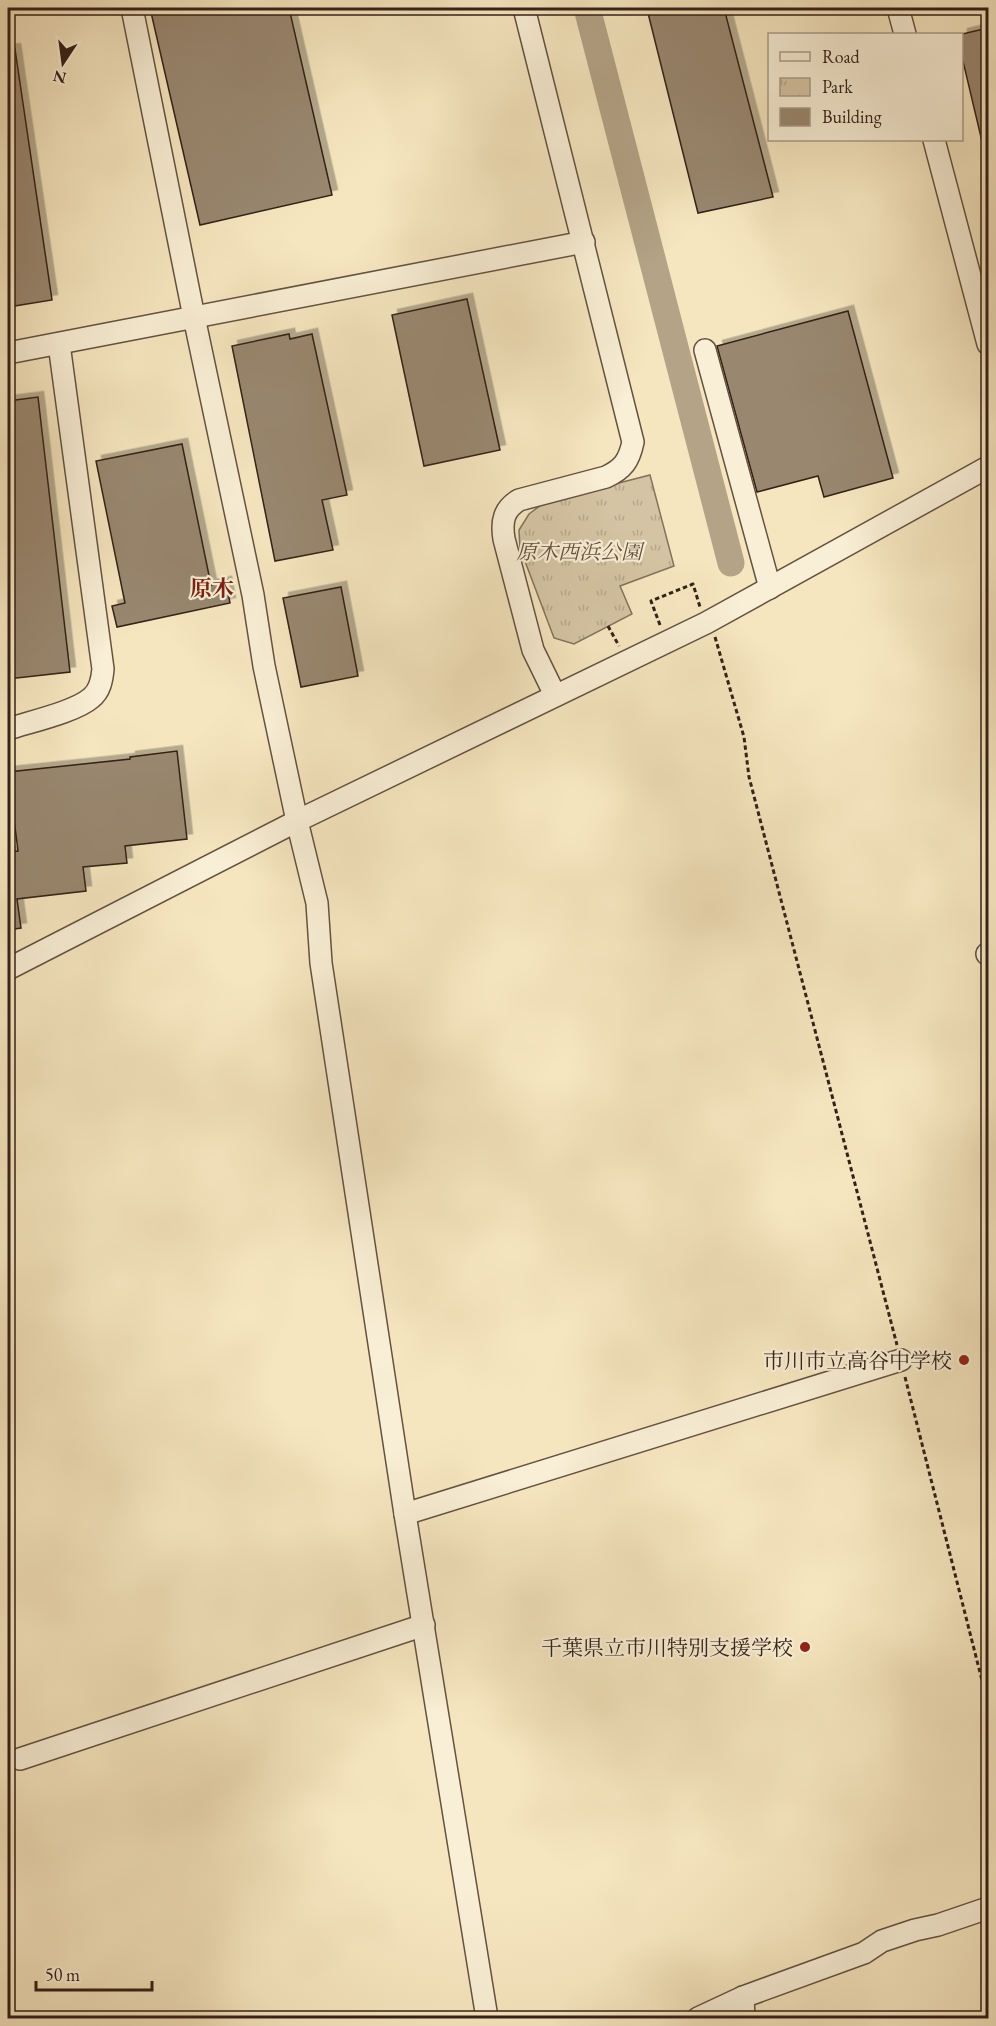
<svg xmlns="http://www.w3.org/2000/svg" width="996" height="2026" font-family="'EB Garamond','Noto Serif JP',serif">
<style>
.park{fill:url(#park-tufts);stroke:#84725d;stroke-width:1.5}
.lines{fill:none;stroke-linecap:round;stroke-linejoin:round}
.river{stroke:#b4a387;stroke-width:27}
.building{fill:#99876f;stroke:#342017;stroke-width:1.5;filter:url(#shadow)}
.minor-casing{stroke:#645241;stroke-width:24}
.path{stroke:#342017;stroke-width:3;stroke-dasharray:4.5 3;stroke-linecap:butt}
.minor{stroke:#f9efd6;stroke-width:21}
.poi-dot{fill:#8f2418;stroke:#f9efd6;stroke-width:2}
.labels{text-anchor:middle;dominant-baseline:central;stroke-width:4.5;stroke-linejoin:round;paint-order:stroke}
.park-label{font-size:21px;font-style:italic;fill:#645141;stroke:#f9efd6}
.poi-label{font-size:21px;fill:#342017;stroke:#f9efd6;text-anchor:end}
.neighbourhood-label{font-size:22px;font-weight:bold;fill:#7a1f14;stroke:#f9efd6}
</style>
<defs>
<pattern id="park-tufts" width="24" height="20" patternUnits="userSpaceOnUse" patternTransform="scale(1.5)"><rect width="24" height="20" fill="#d5c4a3"/><path d="M3 7l-1-3M5 7V3M7 7l1-3M15 17l-1-3M17 17v-4M19 17l1-3" fill="none" stroke="#b7a88c"/></pattern>
<filter id="shadow"><feDropShadow dx="5.5" dy="-5.5" stdDeviation="0" flood-color="#0004"/></filter>
</defs>
<rect width="100%" height="100%" fill="#f6e6c0"/>
<filter id="stains"><feTurbulence type="fractalNoise" baseFrequency=".00333" numOctaves="4"/><feColorMatrix values="0 0 0 0 .2 0 0 0 0 .09 0 0 0 0 .02 0 0 0 .5 -.17"/></filter>
<radialGradient id="worn" r=".72"><stop offset=".6" stop-color="#630" stop-opacity="0"/><stop offset="1" stop-color="#630" stop-opacity=".3"/></radialGradient>
<polygon class="park" points="650,475 674,566 620,586 632,614 574,644 554,638 520,548 519,530 529,514 545,502"/>
<g class="lines">
<polyline class="river" points="587,8 731,563"/>
</g>
<g class="building">
<polygon points="150,8 289,8 332,195 200,225"/>
<polygon points="669,8 724,8 773,197 698,213 648,13"/>
<polygon points="988,28 988,150 984,150 962,57 962,34"/>
<polygon points="15,49 52,300 8,307 8,50"/>
<polygon points="467,299 500,450 424,466 392,315"/>
<polygon points="848,311 893,478 824,497 818,476 757,492 717,346"/>
<polygon points="289,334 290,339 312,334 347,495 322,500 333,550 275,561 232,346"/>
<polygon points="38,397 70,672 8,679 8,401"/>
<polygon points="182,444 211,585 226,582 230,603 117,627 112,606 125,603 96,461"/>
<polygon points="341,587 358,676 301,687 283,598"/>
<polygon points="177,751 187,839 125,846 127,863 83,867 86,891 17,899 21,928 8,930 8,852 18,851 8,772 130,759 130,757"/>
</g>
<g class="lines">
<g class="minor-casing">
<g id="minor">
<polyline points="132,8 194,317 253,595 264,666 297,821 317,903 321,963 405,1514 487,2018"/>
<path d="M 524,8 L 633,442 C 629,461 623,469 606,477 L 519,500 C 504,509 501,521 504,539 L 533,650 L 555,695"/>
<polyline points="898,8 905,34"/>
<polyline points="934,140 988,344"/>
<polyline points="705,350 770,588"/>
<polyline points="8,353 584,242"/>
<path d="M 8,729 C 29,722 75,712 91,698 C 100,691 102,680 103,669 L 59,344"/>
<polyline points="987,954 988,953"/>
<polyline points="8,969 297,821 706,623 988,467"/>
<polyline points="405,1514 901,1360"/>
<polyline points="20,1759 424,1625"/>
<polyline points="743,1997 744,2018"/>
<polyline points="698,2018 743,1997 864,1953 882,1941 915,1930 938,1925 988,1908"/>
</g>
</g>
<g class="path">
<polyline points="660,625 651,601 693,584 700,607"/>
<polyline points="608,626 619,646"/>
<polyline points="715,637 744,737 749,777 897,1345"/>
<polyline points="905,1377 988,1704"/>
</g>
<use href="#minor" class="minor"/>
</g>
<g class="poi-dot">
<circle cx="964" cy="1360" r="6"/>
<circle cx="805" cy="1647" r="6"/>
</g>
<g class="labels">
<g class="park-label">
<text x="579" y="551">原木西浜公園</text>
</g>
<g class="poi-label">
<text x="952" y="1360">市川市立高谷中学校</text>
<text x="793" y="1647">千葉県立市川特別支援学校</text>
</g>
<g class="neighbourhood-label">
<text x="212" y="588">原木</text>
</g>
</g>
<rect width="996" height="2026" fill="none" stroke="#f6e6c0" stroke-width="30"/>
<rect x="9" y="9" width="978" height="2008" fill="none" stroke="#342017" stroke-width="3"/>
<rect x="15" y="15" width="966" height="1996" fill="none" stroke="#342017" stroke-width="1.5"/>
<rect x="768" y="33" width="195" height="108" fill="#f9efd6" stroke="#aa9c8a" stroke-width="1.5"/>
<rect x="780" y="52" width="30" height="9" fill="#f9efd6" stroke="#aa9c8a" stroke-width="1.5"/>
<text x="822" y="63" font-size="18" fill="#342017">Road</text>
<rect x="780" y="78" width="30" height="18" fill="url(#park-tufts)" stroke="#aa9c8a" stroke-width="1.5"/>
<text x="822" y="93" font-size="18" fill="#342017">Park</text>
<rect x="780" y="108" width="30" height="18" fill="#99876f" stroke="#aa9c8a" stroke-width="1.5"/>
<text x="822" y="123" font-size="18" fill="#342017">Building</text>
<g transform="translate(63 63) rotate(193)" stroke="#f9efd6" stroke-width="4.5" paint-order="stroke">
<path d="M0-4.5L10 22L0 15L-10 22Z" fill="#342017"/>
<text y="-9" font-size="16" font-weight="bold" text-anchor="middle" fill="#342017">N</text>
</g>
<path d="M36 1981v9h116v-9" fill="none" stroke="#342017" stroke-width="3"/>
<text x="45" y="1981" font-size="18" fill="#342017" stroke="#f9efd6" stroke-width="4.5" paint-order="stroke">50 m</text>
<rect width="100%" height="100%" filter="url(#stains)"/>
<rect width="100%" height="100%" fill="url(#worn)"/>
</svg>
